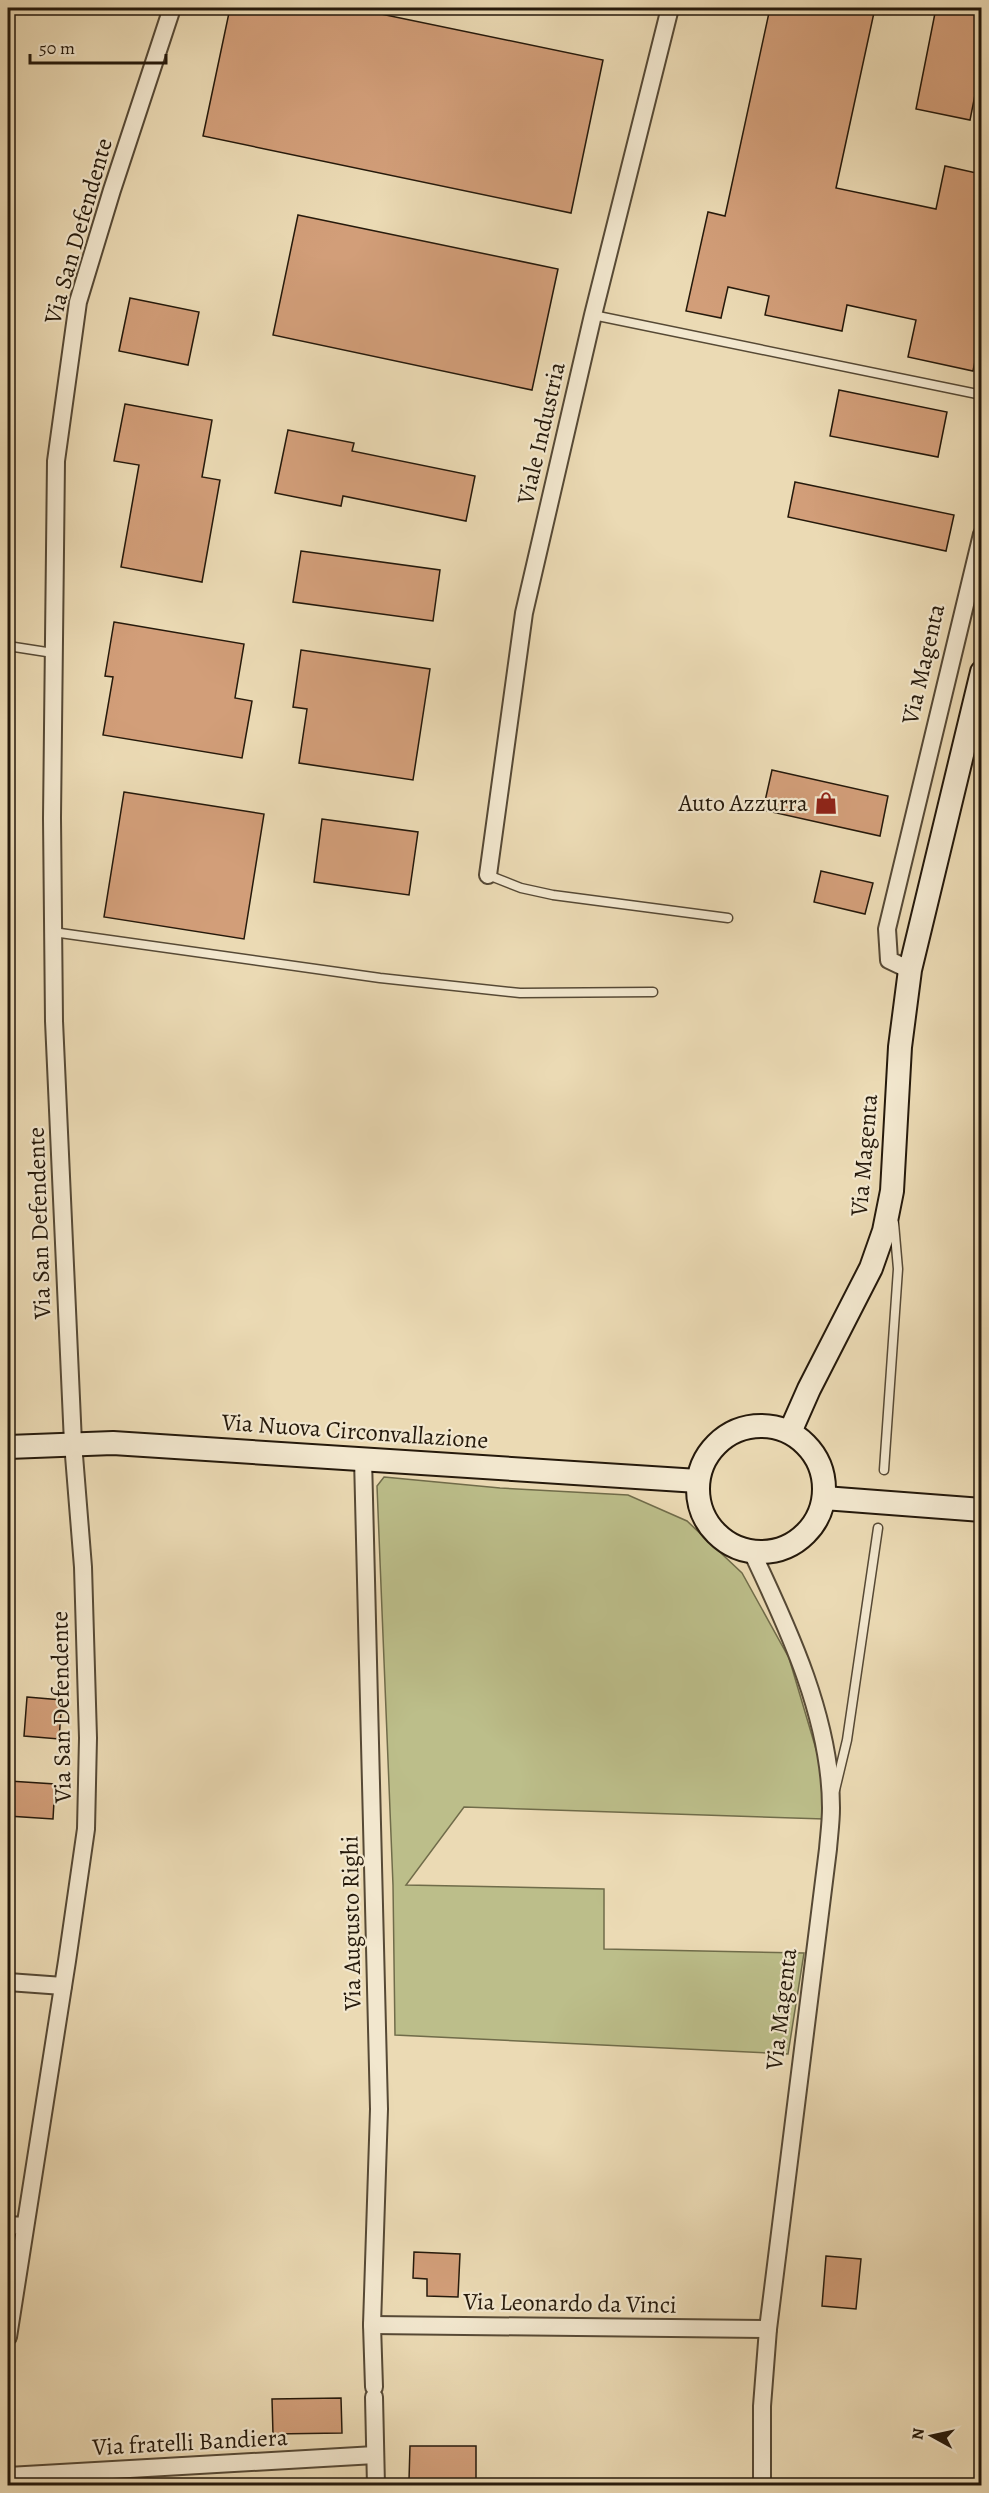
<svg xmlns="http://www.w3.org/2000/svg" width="989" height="2493" font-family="Alegreya,serif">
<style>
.green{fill:#bcbe8a;stroke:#706c4a;stroke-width:1.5}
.building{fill:#d29e79;stroke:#25190b;stroke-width:1.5}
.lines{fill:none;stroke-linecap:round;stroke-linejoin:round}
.lane-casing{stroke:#564935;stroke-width:11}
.street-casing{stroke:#564935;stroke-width:20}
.secondary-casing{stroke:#25190b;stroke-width:26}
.lane{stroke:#f2e7ce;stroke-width:8}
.street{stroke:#f2e7ce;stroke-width:16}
.secondary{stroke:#f2e7ce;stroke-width:22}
.labels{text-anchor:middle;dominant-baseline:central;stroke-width:4.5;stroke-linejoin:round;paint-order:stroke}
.street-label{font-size:24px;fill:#25190b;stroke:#f2e7ce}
.poi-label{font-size:24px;fill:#25190b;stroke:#f2e7ce;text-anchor:end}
</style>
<rect width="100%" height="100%" fill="#ebdab4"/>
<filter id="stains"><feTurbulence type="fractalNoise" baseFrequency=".00333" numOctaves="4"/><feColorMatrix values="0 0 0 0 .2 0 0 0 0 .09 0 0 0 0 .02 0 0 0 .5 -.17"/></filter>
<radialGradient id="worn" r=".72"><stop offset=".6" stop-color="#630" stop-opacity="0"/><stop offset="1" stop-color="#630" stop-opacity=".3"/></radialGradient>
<polygon class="green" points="384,1477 500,1488 628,1495 687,1521 742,1573 789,1658 821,1766 824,1819 464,1807 406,1885 604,1889 604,1949 804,1953 788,2054 395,2035 393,1885 377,1486"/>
<g class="building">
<polygon points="230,8 352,8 603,60 571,213 203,136"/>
<polygon points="770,8 875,8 836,188 936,209 945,166 981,174 981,332 973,371 908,357 916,320 847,305 842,331 765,315 769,296 728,287 721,318 686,311 708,212 725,216"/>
<polygon points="936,8 981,8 981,65 970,120 916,109"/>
<polygon points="298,215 558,269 532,390 273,335"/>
<polygon points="130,298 199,312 188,365 119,351"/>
<polygon points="839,390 947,412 938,457 830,436"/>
<polygon points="125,404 212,420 202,477 220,480 202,582 121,567 139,465 114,461"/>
<polygon points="288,430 354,443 352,451 475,476 466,521 343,496 341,506 275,493"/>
<polygon points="795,482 954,515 946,551 788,517"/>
<polygon points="301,551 440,570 433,621 293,602"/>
<polygon points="114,622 244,644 235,698 252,701 242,758 103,735 113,677 105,676"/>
<polygon points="301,650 430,669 413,780 299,763 307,709 293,707"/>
<polygon points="772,770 888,796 880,836 763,810"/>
<polygon points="124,792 264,814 244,939 104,917"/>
<polygon points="322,819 418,832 409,895 314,882"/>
<polygon points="821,871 873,883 865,914 814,902"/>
<polygon points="27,1697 62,1700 59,1739 24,1736"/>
<polygon points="9,1781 55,1784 53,1819 8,1816"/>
<polygon points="414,2252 460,2254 458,2297 427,2296 427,2279 413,2278"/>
<polygon points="826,2256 861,2259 856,2309 822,2306"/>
<polygon points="341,2398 342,2433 273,2434 272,2399"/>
<polygon points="410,2446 476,2446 476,2481 409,2480"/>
</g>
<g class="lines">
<g class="lane-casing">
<g id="lane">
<polyline points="593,315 982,395"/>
<polyline points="8,646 53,653"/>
<polyline points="488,875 521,888 553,895 728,918"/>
<polyline points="53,932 380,978 520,993 653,992"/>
<polyline points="884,1470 898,1269 894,1223"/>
<polyline points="835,1790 847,1740 878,1528"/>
</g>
</g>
<g class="street-casing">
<g id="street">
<polyline points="488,875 524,613 593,315 670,8"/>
<polyline points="910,970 889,960 887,929 982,534"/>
<polyline points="363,1458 379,2109 372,2325 374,2387"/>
<path d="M 752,1552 C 789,1630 831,1720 831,1808 C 831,1822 829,1836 828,1849 L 768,2329 L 762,2406 L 762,2486"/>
<polyline points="8,1982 63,1986"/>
<polyline points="8,2225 25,2226"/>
<polyline points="372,2325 768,2329"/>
<polyline points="8,2337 67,1961 86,1829 88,1738 83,1567 73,1443 54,1021 52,818 56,461 78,302 112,190 172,8"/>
<polyline points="374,2397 376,2486"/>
<polyline points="8,2476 375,2455"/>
</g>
</g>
<g class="secondary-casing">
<g id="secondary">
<circle cx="761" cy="1489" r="63"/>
<polyline points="790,1432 809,1389 871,1268 884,1231 892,1191 900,1047 910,970 982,672"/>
<polyline points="8,1447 113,1443 698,1481"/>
<polyline points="824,1498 982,1510"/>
</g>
</g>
<use href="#lane" class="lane"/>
<use href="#street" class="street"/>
<use href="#secondary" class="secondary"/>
</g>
<defs>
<g id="shop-bare" transform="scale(1.8)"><path d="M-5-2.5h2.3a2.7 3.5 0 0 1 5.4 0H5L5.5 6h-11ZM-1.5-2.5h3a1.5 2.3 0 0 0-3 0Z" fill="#8f2418" stroke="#f2e7ce" stroke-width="2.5" paint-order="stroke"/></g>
</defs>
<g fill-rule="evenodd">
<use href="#shop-bare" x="826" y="803"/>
</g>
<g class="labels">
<g class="street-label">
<text transform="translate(78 231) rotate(-74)">Via San Defendente</text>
<text transform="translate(541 433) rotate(-77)">Viale Industria</text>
<text transform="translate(923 664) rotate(-77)">Via Magenta</text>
<text transform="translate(864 1155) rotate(-85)">Via Magenta</text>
<text transform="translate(39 1223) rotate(-92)">Via San Defendente</text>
<text transform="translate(355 1431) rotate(4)">Via Nuova Circonvallazione</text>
<text transform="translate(61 1707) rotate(-91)">Via San Defendente</text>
<text transform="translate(351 1923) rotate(-91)">Via Augusto Righi</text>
<text transform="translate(781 2009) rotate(-83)">Via Magenta</text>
<text transform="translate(570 2303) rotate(1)">Via Leonardo da Vinci</text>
<text transform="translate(190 2442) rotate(-3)">Via fratelli Bandiera</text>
</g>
<g class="poi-label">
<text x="808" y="803">Auto Azzurra</text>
</g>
</g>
<rect width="989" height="2493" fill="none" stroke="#ebdab4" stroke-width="30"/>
<rect x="9" y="9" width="971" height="2475" fill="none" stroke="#25190b" stroke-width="3"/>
<rect x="15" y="15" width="959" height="2463" fill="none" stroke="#25190b" stroke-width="1.5"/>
<g transform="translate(932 2436) rotate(278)" stroke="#f2e7ce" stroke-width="4.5" paint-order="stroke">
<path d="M0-4.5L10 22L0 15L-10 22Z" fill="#25190b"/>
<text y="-9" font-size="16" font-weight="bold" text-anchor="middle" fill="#25190b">N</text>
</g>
<path d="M30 54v9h136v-9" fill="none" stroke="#25190b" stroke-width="3"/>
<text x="39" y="54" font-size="18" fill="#25190b" stroke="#f2e7ce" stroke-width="4.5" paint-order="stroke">50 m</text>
<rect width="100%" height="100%" filter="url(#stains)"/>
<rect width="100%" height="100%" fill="url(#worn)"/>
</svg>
